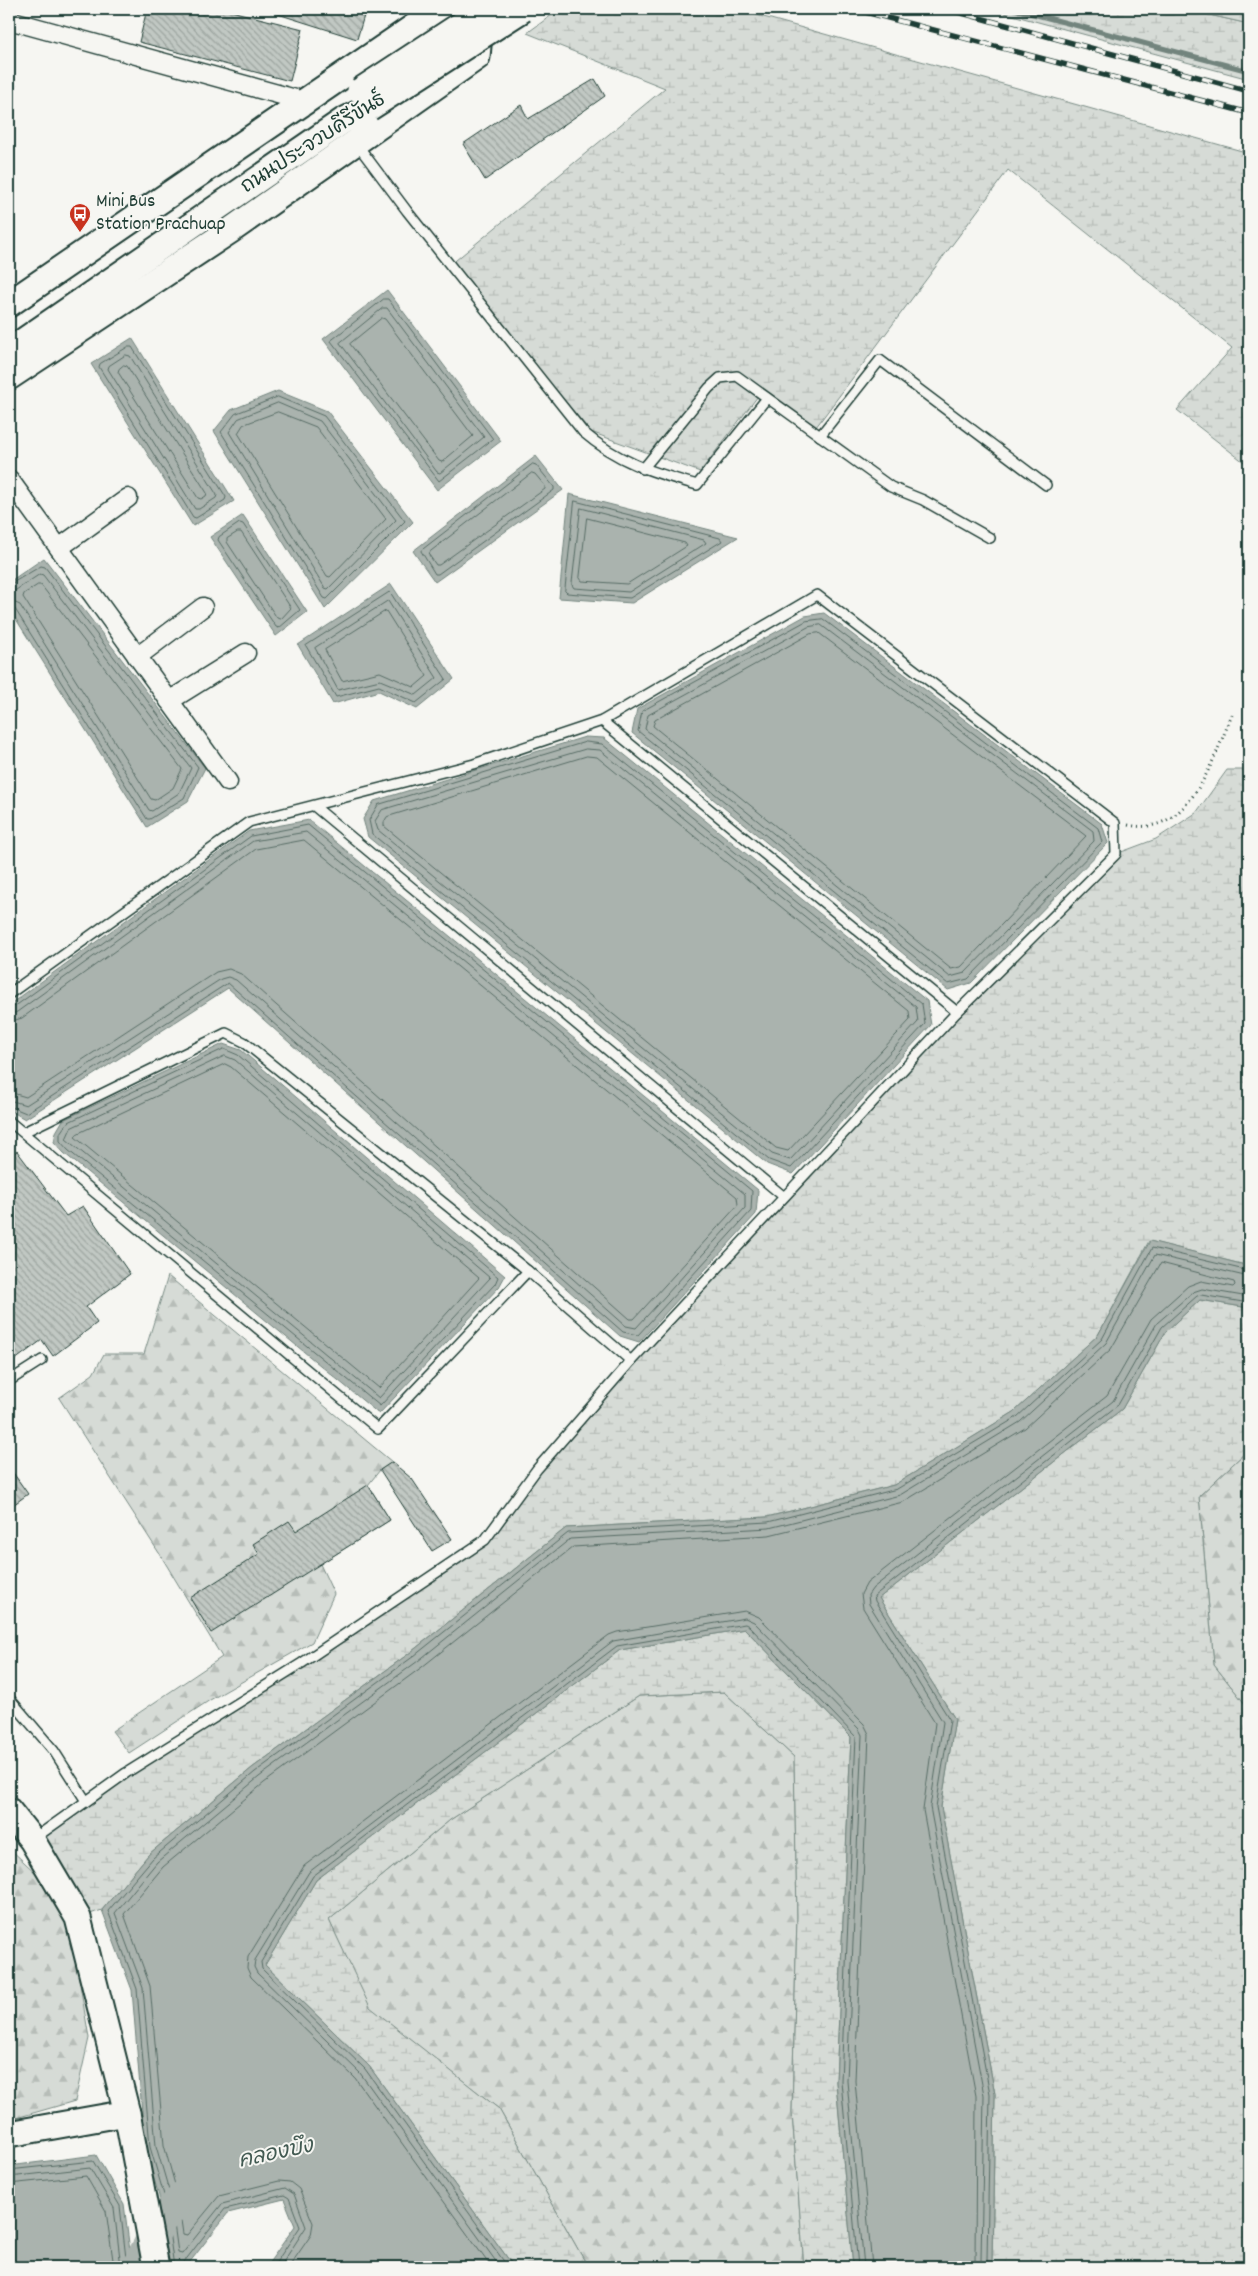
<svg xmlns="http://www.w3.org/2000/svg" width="1258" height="2276" font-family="Dekko,'Playpen Sans Thai',sans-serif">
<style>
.forest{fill:url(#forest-firs);stroke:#7a8c85}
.wetland{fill:url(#wetland-marsh);stroke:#7a8c85}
.park{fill:url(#park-crowns);stroke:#7a8c85}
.water{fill:#aab3ae;stroke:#72847d}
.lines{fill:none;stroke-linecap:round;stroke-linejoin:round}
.shore{stroke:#576c65;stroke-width:1}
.stream{stroke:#72847d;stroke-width:5}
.river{stroke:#aab3ae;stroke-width:31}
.building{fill:url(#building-back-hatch);stroke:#1f3d34}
.lane-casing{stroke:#1f3d34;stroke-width:12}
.street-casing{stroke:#1f3d34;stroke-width:21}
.secondary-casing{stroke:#1f3d34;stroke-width:29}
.path{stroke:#1f3d34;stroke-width:3;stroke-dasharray:1 4;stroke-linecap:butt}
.lane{stroke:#f6f6f2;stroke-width:9}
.street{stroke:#f6f6f2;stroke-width:18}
.secondary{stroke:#f6f6f2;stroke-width:25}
.rail-casing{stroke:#1f3d34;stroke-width:5.5}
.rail{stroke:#f6f6f2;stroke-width:4;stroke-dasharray:11;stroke-linecap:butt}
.secondary-bridge-casing{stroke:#1f3d34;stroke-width:29;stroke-linecap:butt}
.secondary-bridge{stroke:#f6f6f2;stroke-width:25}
.labels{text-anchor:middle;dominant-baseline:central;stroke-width:4;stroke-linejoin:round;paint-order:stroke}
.street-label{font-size:20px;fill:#1f3d34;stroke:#f6f6f2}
.poi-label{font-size:20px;fill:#1f3d34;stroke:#f6f6f2;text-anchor:start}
.water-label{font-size:21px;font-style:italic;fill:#425a52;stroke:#f6f6f2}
</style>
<defs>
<pattern id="forest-firs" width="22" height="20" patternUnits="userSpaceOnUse" patternTransform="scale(1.25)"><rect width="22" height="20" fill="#d6dbd6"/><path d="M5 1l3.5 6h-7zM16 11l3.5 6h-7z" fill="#b7bdb8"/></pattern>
<pattern id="wetland-marsh" width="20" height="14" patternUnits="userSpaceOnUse" patternTransform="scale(1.25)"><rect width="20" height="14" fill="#d6dbd6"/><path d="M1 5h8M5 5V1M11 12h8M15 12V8" fill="none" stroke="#b7bdb8"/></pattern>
<pattern id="park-crowns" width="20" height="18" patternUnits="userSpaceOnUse" patternTransform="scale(1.25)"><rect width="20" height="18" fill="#d6dbd6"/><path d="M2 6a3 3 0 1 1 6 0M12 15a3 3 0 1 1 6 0" fill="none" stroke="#b7bdb8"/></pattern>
<pattern id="building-back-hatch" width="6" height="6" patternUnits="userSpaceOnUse" patternTransform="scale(1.25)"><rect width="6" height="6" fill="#c1c8c3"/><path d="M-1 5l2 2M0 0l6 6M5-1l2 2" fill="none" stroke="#9ca49f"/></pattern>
</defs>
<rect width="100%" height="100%" fill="#f6f6f2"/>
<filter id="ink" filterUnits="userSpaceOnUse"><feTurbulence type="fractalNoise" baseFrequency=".02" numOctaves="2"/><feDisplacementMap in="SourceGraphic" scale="10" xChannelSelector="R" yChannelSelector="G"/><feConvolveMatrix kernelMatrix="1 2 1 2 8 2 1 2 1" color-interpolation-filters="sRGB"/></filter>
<g filter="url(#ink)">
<g class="forest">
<polygon points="168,1276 392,1462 380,1470 368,1485 390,1520 320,1564 334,1594 312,1642 210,1700 129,1753 112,1731 222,1657 161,1556 59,1398 93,1374 104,1354 144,1354"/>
<polygon points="1249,1449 1249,1709 1214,1665 1199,1496"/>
<polygon points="724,1692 794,1757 797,1916 792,2113 804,2267 588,2267 499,2109 369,2007 329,1920 450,1820 639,1696"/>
<polygon points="9,1848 39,1876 71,1931 89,2038 75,2101 9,2120"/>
</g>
<g class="wetland">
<polygon points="560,9 735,9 1249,153 1249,466 1177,410 1232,348 1008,170 813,431 758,396 700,472 591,432 450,265 665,88 527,33"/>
<polygon points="990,9 1183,9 1249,24 1249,79"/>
<polygon points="1227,770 1249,770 1249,1266 1149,1241 1098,1335 1014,1412 894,1485 767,1517 566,1528 411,1652 252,1768 149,1854 102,1910 78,1918 32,1840 485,1540 537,1469 783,1196 1116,854 1156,839 1196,813"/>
<polygon points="1200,1300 1249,1308 1249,1449 1199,1496 1214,1665 1249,1709 1249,2267 995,2267 992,2260 995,2094 941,1807 955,1719 879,1598 1122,1409 1166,1331"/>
<polygon points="745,1629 851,1737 836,2082 853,2267 804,2267 792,2113 797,1916 794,1757 724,1692 639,1696 450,1820 329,1920 370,2007 499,2109 588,2267 514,2267 369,2066 265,1965 316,1880 620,1650"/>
</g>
<polygon class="park" points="1183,9 1249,9 1249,24"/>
<g class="water">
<polygon points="387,290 501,441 437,490 323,339"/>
<polygon points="132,338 234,501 193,526 91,364"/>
<polygon points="278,391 327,411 413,522 325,609 214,431 231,410"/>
<polygon points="536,456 563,490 435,582 413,551"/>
<polygon points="569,494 738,537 632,603 559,598"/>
<polygon points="243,515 307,612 276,636 210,537"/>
<polygon points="44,558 205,768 188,801 147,827 9,608 9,582"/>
<polygon points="391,584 454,679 417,709 379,691 333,704 298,645"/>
<polygon points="824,613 1102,824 1108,843 971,983 948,990 632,733 637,709 805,616"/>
<polygon points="585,737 604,738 927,1001 931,1025 793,1174 767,1164 368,837 363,819 374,801"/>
<polygon points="309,820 758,1190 756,1214 639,1342 620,1336 228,988 25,1119 9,1110 9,1005 249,831"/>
<polygon points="223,1044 241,1050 505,1276 499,1287 379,1414 64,1153 54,1142 56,1132 63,1120"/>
<polygon points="1150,1241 1249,1266 1249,1308 1200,1300 1166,1331 1122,1409 879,1598 955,1719 941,1807 995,2094 992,2260 995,2267 853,2267 836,2082 851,1737 745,1629 620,1650 316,1880 265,1965 369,2066 514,2267 266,2267 295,2226 284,2199 228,2213 186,2267 169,2267 159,2196 145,2148 132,1990 102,1910 149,1854 252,1768 411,1652 566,1528 767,1517 894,1485 1014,1412 1098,1335"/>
<polygon points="96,2155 124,2204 132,2267 9,2267 9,2166"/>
</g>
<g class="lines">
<g class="shore">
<polygon points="384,299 388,299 493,439 439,481 331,341"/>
<polygon points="383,308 387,308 484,437 440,473 437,472 340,343"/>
<polygon points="382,318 385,319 473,436 442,462 439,461 350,344"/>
<polygon points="128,347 132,347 226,497 225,500 196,518 193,517 99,367 100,364"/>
<polygon points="126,355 130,356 217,495 216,498 199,509 195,509 108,369 109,366"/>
<polygon points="124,365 127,366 207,493 206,496 201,499 198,498 118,372 119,369"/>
<polygon points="278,397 324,416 405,521 327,599 324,598 221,432 235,414"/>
<polygon points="278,403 320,421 396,520 328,589 325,588 229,432 238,419"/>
<polygon points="278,412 316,427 386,519 330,577 327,576 238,433 243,425"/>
<polygon points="533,464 536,465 554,487 554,490 438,574 435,574 421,551"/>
<polygon points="532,473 535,474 545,486 545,489 439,565 436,565 429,555 430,552"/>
<polygon points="575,501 720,538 722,541 630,598 567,593 565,591"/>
<polygon points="581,508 704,540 706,543 629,592 574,588 572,585"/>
<polygon points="587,518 685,543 687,546 627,584 582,581 580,578"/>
<polygon points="240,523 243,524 300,610 279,628 276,627 218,540 219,537"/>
<polygon points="238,532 241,532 291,608 281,619 277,618 227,542 227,539"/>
<polyline points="9,585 41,566 45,567 198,767 184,798 150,819 147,819 15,609 9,606"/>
<polygon points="38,585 41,585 182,769 173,788 155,800 151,799 23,597 24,594"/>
<polyline points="9,592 16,590 40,574 43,575 191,768 179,793 152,811 149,810 20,605 9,600"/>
<polygon points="390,592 446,679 416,703 379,686 336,697 306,646"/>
<polygon points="388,601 437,678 416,695 380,680 338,690 315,648"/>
<polygon points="386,611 427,676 414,687 380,672 342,681 325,650"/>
<polygon points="823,619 1098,828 1102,842 968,979 948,984 638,731 642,711 806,621"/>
<polygon points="821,625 1093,831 1094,841 965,973 950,977 645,729 648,715 808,627"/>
<polygon points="819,633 1086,836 961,967 951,969 653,726 655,720 810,634"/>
<polygon points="586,742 602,744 922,1004 925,1024 791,1168 769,1160 372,834 369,820 378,805"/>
<polygon points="586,749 600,750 916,1007 918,1022 790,1160 772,1154 378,830 375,821 382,810"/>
<polygon points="587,756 597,757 909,1011 910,1020 788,1151 776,1148 384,826 384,822 387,817"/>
<polyline points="9,1008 14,1007 251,836 308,825 752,1191 751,1211 638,1335 623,1332 228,983 26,1113 9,1106"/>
<polyline points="9,1015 17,1012 253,841 306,832 745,1194 745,1208 636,1328 626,1326 236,980 228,977 221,979 26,1105 9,1100"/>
<polyline points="9,1022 22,1018 256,849 304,840 737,1197 738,1205 634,1319 630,1319 241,974 229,969 216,972 26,1097 9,1092"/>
<polygon points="224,1049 238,1055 498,1277 495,1284 380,1406 68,1150 60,1141 60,1133 67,1123"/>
<polygon points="225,1056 235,1060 490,1278 379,1398 66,1139 71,1128"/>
<polygon points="225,1064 231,1067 479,1278 379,1388 75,1137 77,1134"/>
<polyline points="9,2170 93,2161 120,2206 127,2267"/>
<polyline points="9,2177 90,2168 114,2208 121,2267"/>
<polyline points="9,2184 86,2176 106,2211 114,2267"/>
<polyline points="174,2267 164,2195 150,2147 137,1989 108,1911 153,1858 255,1772 414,1656 568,1533 768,1522 897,1489 1017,1417 1102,1339 1152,1248 1249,1271"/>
<polyline points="183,2267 184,2262 225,2209 284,2195 289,2198 300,2227 273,2267"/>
<polyline points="280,2267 306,2227 294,2194 285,2188 222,2204 182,2254 178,2253 170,2194 156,2146 143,1988 115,1913 157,1862 259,1777 418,1661 570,1539 769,1528 900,1495 1020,1422 1106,1343 1155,1255 1249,1277"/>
<polyline points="289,2267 311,2235 313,2223 299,2189 290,2182 279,2181 219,2196 187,2235 183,2234 177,2192 164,2145 150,1986 124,1914 163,1867 264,1783 422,1667 573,1547 769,1535 903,1502 1025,1428 1111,1349 1161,1263 1234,1282 1235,1285 1233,1287 1201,1281 1188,1286 1151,1319 1107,1396 867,1583 861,1594 863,1608 935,1723 923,1810 976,2096 975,2267"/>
<polyline points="491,2267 355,2078 251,1977 247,1968 248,1957 304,1866 609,1635 617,1632 745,1611 759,1617 864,1724 869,1734 855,2081 872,2267"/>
<polyline points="500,2267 360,2073 257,1973 254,1967 255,1960 309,1872 613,1641 745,1618 754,1622 859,1729 862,1735 847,2081 864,2267"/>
<polyline points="508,2267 365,2069 262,1969 261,1962 313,1876 617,1646 745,1624 749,1626 856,1737 841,2081 858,2267"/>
<polyline points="983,2267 981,2260 984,2095 930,1807 943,1722 869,1604 868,1595 873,1588 1113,1401 1157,1323 1193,1292 1202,1289 1249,1297"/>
<polyline points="990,2267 987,2260 990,2094 936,1807 950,1720 875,1601 874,1596 1118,1405 1162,1327 1197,1296 1201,1295 1249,1303"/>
</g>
<polyline class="stream" points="1014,9 1249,71"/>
<polyline class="river" points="137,2267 162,2219 192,2187"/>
</g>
<g class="building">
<polygon points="147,9 223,9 303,29 290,81 139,42"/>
<polygon points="262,9 366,9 357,39"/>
<polygon points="595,79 605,96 485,180 463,144 521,105 528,119"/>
<polygon points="9,82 16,85 9,100"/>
<polygon points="17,1151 66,1216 83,1206 130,1274 86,1307 97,1323 53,1356 42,1340 15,1360 9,1351 9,1157"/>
<polygon points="392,1462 412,1479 452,1539 432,1551 380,1470"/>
<polygon points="9,1467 28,1494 9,1508"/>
<polygon points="368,1485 390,1520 211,1633 190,1598 259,1554 253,1544 289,1521 296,1531"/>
</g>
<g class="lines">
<g class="lane-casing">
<g id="lane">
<path d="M 356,143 L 407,211 L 583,432 C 619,463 653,472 697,485 L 767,398"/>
<polyline points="820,436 880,360 1046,485"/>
<polyline points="643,469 709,388 720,378 737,376 891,487 923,500 990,538"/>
<polyline points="602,721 957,1012"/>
<polyline points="314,806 783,1196"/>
<polyline points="9,994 249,822 474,764 602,721 817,595 1115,823 1116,854 957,1012 631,1361 537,1469 485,1540 302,1663 126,1773 32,1840"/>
<polyline points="9,1121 378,1429 528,1271 631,1361"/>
<polyline points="24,1132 226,1033 244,1042 528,1271"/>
<polyline points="9,1381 42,1360"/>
<polyline points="9,1698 54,1751 86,1801"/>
</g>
</g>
<g class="street-casing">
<g id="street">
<polyline points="9,20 303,101"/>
<polyline points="9,479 228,782"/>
<polyline points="59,548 128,498"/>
<polyline points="137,657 203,607"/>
<polyline points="169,701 246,653"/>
</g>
</g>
<g class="secondary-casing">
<g id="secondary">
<polyline points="9,304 440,9"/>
<polyline points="9,351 343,121 369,108"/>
<path d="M 9,377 L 231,230 L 477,57 L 479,35 C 465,15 463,12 439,9"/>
<polyline points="9,1811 32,1840 78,1918 127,2113 156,2267"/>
<polyline points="9,2134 127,2113"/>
</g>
</g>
<path class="path" d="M 1128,825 C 1190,838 1213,759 1232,715"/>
<use href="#lane" class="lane"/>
<use href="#street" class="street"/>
<use href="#secondary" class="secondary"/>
<g class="rail-casing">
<g id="rail">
<polyline points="854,9 1249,113"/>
<polyline points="947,9 1249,91"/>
</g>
</g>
<use href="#rail" class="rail"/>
<g class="secondary-bridge-casing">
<g id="secondary-bridge">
<polyline points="360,91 485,9"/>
<polyline points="369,108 523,9"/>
</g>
</g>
<use href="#secondary-bridge" class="secondary-bridge"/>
</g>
</g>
<defs>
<g id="bus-pin" transform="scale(1.125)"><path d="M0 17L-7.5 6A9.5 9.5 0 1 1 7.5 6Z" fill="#c8321e" stroke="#f6f6f2"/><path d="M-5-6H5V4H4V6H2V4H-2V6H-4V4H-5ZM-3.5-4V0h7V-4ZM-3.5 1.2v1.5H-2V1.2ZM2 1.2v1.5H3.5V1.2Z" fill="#fff"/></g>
</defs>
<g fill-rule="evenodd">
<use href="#bus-pin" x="80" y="214"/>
</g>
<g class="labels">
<g class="street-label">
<text transform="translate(314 144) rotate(-33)">ถนนประจวบคีรีขันธ์</text>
</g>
<g class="poi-label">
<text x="96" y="202">Mini Bus<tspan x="96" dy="23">Station Prachuap</tspan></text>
</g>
<g class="water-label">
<text transform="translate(276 2155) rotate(-12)">คลองบึง</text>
</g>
</g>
<rect width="1258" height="2276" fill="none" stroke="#f6f6f2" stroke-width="30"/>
<rect x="15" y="15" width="1228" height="2246" fill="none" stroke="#1f3d34" stroke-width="2" filter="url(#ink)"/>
</svg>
